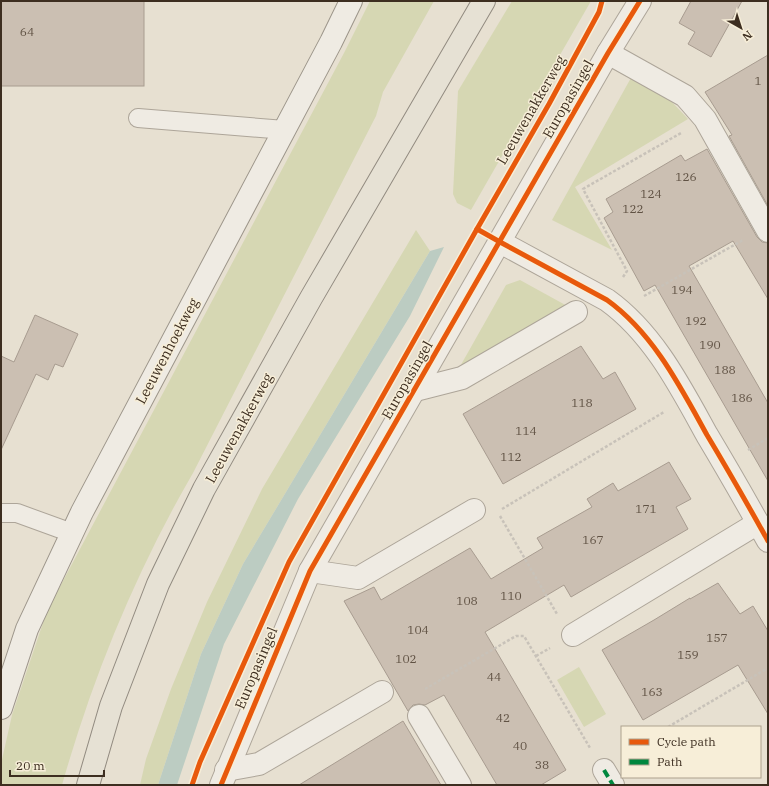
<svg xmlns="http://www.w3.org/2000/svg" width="769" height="786" font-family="'IBM Plex Serif',serif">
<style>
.green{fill:#d6d7b3}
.water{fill:#bcccc2}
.building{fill:#cbbfb2;stroke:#a89c90}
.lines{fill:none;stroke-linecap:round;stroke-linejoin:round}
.lane-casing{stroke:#ada599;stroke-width:20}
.street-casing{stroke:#ada599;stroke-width:24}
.secondary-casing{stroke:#9c958a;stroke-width:24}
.primary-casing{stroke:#928b80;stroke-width:24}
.path{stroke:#c8c2b9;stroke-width:2.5;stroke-dasharray:3 2;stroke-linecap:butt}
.lane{stroke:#efebe3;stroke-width:18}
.street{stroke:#efebe3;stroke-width:22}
.secondary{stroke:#efebe3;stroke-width:22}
.primary{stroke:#e6e1d4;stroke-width:22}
.quiet{stroke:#00873e;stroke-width:4;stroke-dasharray:8 4;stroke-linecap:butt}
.cycleway-casing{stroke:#f7eed8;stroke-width:8}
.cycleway{stroke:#e8590c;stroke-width:5}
.labels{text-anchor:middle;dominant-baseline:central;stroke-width:3;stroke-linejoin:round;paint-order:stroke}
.number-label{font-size:12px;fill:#605244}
.street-label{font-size:14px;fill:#3d2e20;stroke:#f7eed8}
</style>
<rect width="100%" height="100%" fill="#e7e0d1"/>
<g class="green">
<path d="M 370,1 L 434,1 L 383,92 L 376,116 L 193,473 C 136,571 93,676 62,785 L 1,785 L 1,764 L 12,715 L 47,611 L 344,53 Z"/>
<polygon points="512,1 591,1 471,210 457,203 453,194 458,91"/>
<polygon points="632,76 670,100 688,119 575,187 612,250 552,220"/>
<polygon points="416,230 430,251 243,564 201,654 158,785 140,785 146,759 171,689 207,602 262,489"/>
<polygon points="520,280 569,307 458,370 506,285"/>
<polygon points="579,667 606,714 584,727 557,680"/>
</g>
<polygon class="water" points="444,247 410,316 298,499 224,644 177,785 158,785 201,654 243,564 430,251"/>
<g class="building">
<rect x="1" y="1" width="143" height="85"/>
<polygon points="691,1 742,1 711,57 688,44 695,32 679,23"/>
<polygon points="768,55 768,206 729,136 732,135 705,92"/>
<polygon points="707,149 757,237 762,242 768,243 768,299 733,241 689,266 768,403 768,481 655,285 644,291 604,218 613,212 606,199 681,155 685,161"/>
<polygon points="35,315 78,334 63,367 55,364 48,380 36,374 1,450 1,356 14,362"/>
<polygon points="581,346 603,379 615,372 636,409 503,484 463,414"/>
<polygon points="669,462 691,499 676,507 688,529 571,597 564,585 485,632 566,770 541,785 497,785 444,695 425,705 419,704 413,705 408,711 344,601 374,587 381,600 470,548 491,579 543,548 537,538 592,507 587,499 613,483 618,491"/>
<polygon points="718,583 740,614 753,606 768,631 768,714 738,665 643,720 602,650 654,620 690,598 690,599"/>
<polygon points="403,721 441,785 299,785 387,731"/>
</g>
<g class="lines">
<g class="lane-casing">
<g id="lane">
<polyline points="138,118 285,130"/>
<polyline points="1,513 17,513 72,533"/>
</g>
</g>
<g class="street-casing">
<g id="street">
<polyline points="608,53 685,96 705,119 768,231"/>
<path d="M 500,242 L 607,300 C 653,333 680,386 707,435 C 728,470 748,505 768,541"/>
<polyline points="415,390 462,378 576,312"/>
<polyline points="310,571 358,578 474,510"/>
<polyline points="573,635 758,523"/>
<polyline points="419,716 460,785"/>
<polyline points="226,770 259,764 382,692"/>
<polyline points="604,770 613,785"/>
<polyline points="221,785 310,571 608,53 640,1"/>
</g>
</g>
<g class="secondary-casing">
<polyline id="secondary" points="1,708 27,629 82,512 331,42 351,1"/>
</g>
<g class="primary-casing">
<polyline id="primary" points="88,785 111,706 158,584 204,489 311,298 484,1"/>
</g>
<g class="path">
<polyline points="623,277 627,271 583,189 681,133"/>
<polyline points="644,296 743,240"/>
<polyline points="748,450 768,438"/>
<polyline points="502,509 664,412"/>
<polyline points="500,516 557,614"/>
<polyline points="536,656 550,648"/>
<polyline points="425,689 516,636 524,636 590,748"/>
<polyline points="668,727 768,668"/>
</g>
<use href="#lane" class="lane"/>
<use href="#street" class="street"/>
<use href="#secondary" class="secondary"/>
<use href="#primary" class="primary"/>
<polyline class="quiet" points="604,770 613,785"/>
<g class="cycleway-casing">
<g id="cycleway">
<path d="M 477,229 L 500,242 L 607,300 C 653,333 680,386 707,435 C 728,470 748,505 768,541"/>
<polyline points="192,785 200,762 289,562 477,229 549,104 599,12 602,1"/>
<polyline points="221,785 310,571 608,53 640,1"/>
</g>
</g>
<use href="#cycleway" class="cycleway"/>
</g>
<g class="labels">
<g class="number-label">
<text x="27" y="31">64</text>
<text x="758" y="80">1</text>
<text x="686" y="176">126</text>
<text x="651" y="193">124</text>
<text x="633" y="208">122</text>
<text x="682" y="289">194</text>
<text x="696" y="320">192</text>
<text x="710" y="344">190</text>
<text x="725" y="369">188</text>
<text x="742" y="397">186</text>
<text x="582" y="402">118</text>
<text x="526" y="430">114</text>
<text x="511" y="456">112</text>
<text x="646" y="508">171</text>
<text x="593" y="539">167</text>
<text x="511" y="595">110</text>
<text x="467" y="600">108</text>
<text x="418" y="629">104</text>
<text x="717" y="637">157</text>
<text x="688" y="654">159</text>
<text x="406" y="658">102</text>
<text x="494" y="676">44</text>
<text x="652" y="691">163</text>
<text x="503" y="717">42</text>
<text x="520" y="745">40</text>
<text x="542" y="764">38</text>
</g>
<g class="street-label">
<text transform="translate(568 99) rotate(-60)">Europasingel</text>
<text transform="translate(531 110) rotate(-60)">Leeuwenakkerweg</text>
<text transform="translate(167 351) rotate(-62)">Leeuwenhoekweg</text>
<text transform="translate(407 380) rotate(-60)">Europasingel</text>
<text transform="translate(239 428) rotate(-61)">Leeuwenakkerweg</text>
<text transform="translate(256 668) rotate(-67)">Europasingel</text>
</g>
</g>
<rect width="769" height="786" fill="none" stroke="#3d2e20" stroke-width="4"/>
<rect x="621" y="726" width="140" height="52" fill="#f7eed8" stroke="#ada18e"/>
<rect x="629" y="739" width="20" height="6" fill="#e8590c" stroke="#ada18e"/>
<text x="657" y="746" font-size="12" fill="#3d2e20">Cycle path</text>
<rect x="629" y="759" width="20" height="6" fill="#00873e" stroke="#ada18e"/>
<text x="657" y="766" font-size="12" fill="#3d2e20">Path</text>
<g transform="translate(741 28) rotate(141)" stroke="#f7eed8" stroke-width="3" paint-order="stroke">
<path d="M0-3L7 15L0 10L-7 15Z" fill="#3d2e20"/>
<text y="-6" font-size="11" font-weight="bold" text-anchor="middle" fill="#3d2e20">N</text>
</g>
<path d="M10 770v6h94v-6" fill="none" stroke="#3d2e20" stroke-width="2"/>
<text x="16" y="770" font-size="12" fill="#3d2e20" stroke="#f7eed8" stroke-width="3" paint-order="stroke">20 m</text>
</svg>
